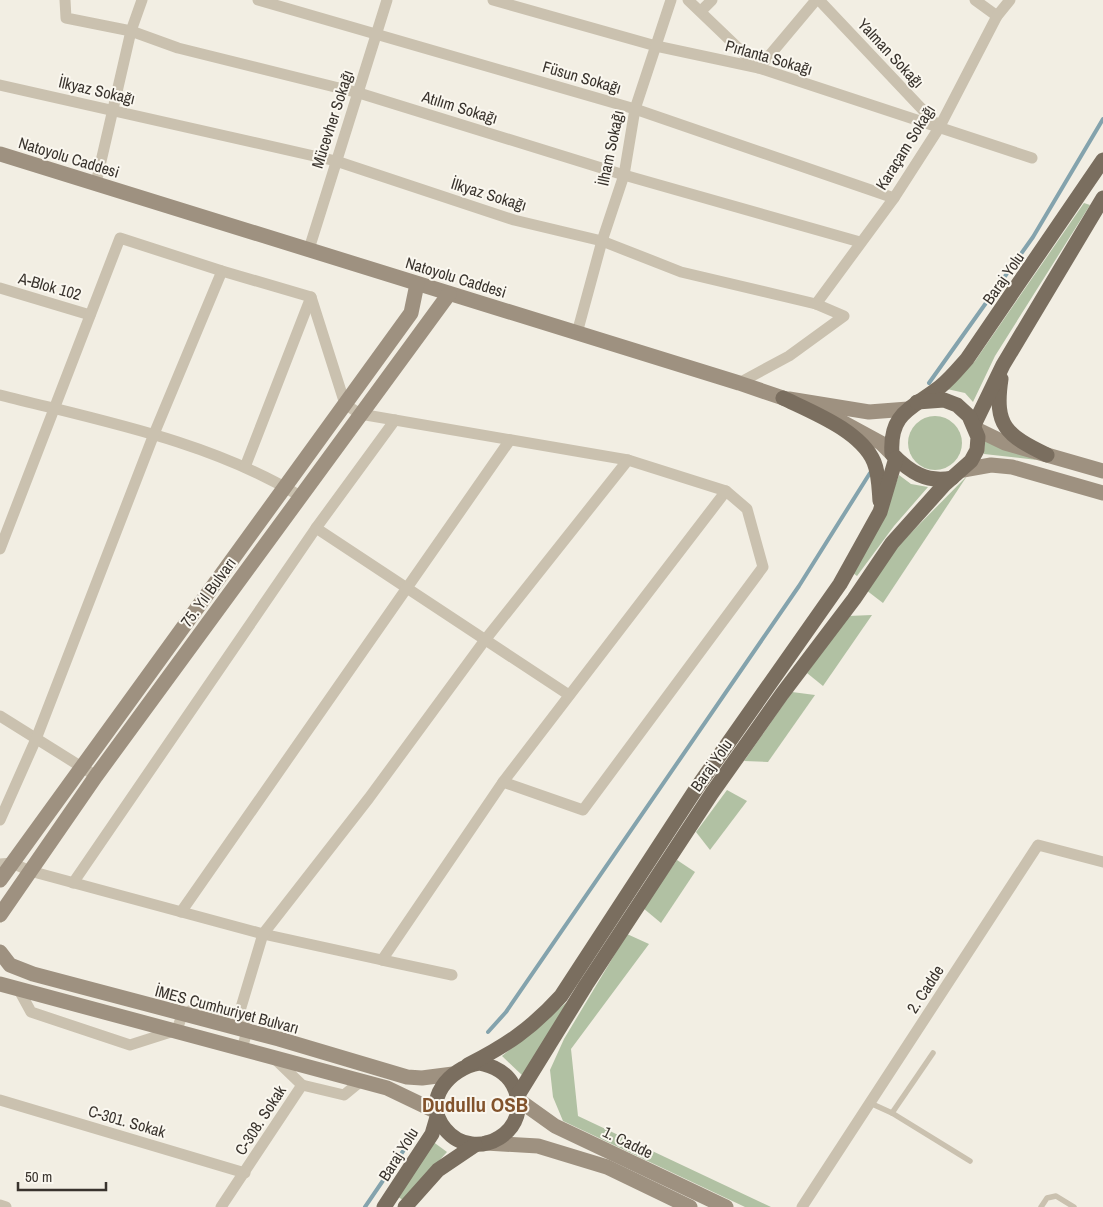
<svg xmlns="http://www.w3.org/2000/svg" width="1103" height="1207" font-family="'Archivo Narrow',sans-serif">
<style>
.green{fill:#b1c1a3}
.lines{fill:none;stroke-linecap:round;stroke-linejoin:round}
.stream{stroke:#84a3ad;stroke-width:4}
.lane{stroke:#cac1af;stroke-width:5.5}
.street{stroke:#cac1af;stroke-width:11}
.secondary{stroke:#9e9180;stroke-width:15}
.primary{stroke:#7a6e5f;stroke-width:15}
.labels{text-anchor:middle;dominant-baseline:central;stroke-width:4;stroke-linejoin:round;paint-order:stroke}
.street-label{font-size:16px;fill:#39332d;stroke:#faf7ef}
.district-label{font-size:21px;font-weight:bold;fill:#82532c;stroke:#faf7ef}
</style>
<rect width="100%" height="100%" fill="#f2eee3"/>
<g class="green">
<polygon points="1084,203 1090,205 995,356 973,402 965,393 947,389 975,361"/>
<circle cx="935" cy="443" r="27"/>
<polygon points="985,439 1037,460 984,454"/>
<polygon points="899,475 911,484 928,487 894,526 857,576 853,573 882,521"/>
<polygon points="967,476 883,603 866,590 896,548"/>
<polygon points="872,615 823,686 807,673 848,616"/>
<polygon points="792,692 815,695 768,762 744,761"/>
<polygon points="727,790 747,801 710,850 696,832"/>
<polygon points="677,860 695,872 661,923 643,908"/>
<polygon points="627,934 649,944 571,1049 578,1116 771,1207 745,1207 563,1121 553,1097 550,1070 564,1039"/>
<polygon points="567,1002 524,1077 502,1056"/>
<polygon points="432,1141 447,1152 403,1200 398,1197"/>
</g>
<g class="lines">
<g class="stream">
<polyline points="929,383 1033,237 1103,119"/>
<polyline points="488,1032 506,1012 799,586 870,473"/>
<polyline points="365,1207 410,1141"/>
</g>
<g class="lane">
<polyline points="870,1103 892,1113 970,1161"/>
<polyline points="892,1113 933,1053"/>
<polyline points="1041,1207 1047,1198 1056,1196 1074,1207"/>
</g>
<g class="street">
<polyline points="65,0 66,18 131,31 178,48 359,93 624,175 860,242"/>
<polyline points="258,0 635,109 894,198"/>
<polyline points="493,0 656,46 759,68 1032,158"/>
<polyline points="688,0 759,68 816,0"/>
<polyline points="819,0 938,126"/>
<polyline points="975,0 997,16"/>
<polyline points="701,11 712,0"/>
<polyline points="0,85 336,161 514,220 602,241 681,272 816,304 844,316 789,356 739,383"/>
<polyline points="96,183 131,31 142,0"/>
<polyline points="309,249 387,0"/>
<polyline points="0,288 90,315"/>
<polyline points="816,304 894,198 939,128 997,16 1010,0"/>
<polyline points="577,333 602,241 624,175 635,109 671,0"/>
<path d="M 0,395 C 102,421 209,441 300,496"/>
<polyline points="245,467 311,297"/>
<polyline points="316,528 395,420"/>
<polyline points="0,549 120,238 222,271 311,297 345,404 360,414 628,460"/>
<polyline points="0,716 96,776"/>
<polyline points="503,782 726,491"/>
<polyline points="0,820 36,739 154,434 222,271"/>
<polyline points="0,864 12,863 30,871 263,934 382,960"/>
<polyline points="73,883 316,528 569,695"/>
<polyline points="181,912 510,440"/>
<polyline points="19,990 31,1012 130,1045 177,1030 182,1015 200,1006 239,1014 247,1031 242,1049"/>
<polyline points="239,1014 263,934 369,798 485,640 628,460 726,491 747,509 763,567 583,810 503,782 382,960 452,975"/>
<polyline points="302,1085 344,1095 361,1081"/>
<polyline points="0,1100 245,1173"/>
<polyline points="0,1205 6,1207"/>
<polyline points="221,1207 302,1085 274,1058"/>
<polyline points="802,1207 1038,845 1103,862"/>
</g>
<g class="secondary">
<polyline points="0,154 739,383 795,402"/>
<polyline points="789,399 869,412 908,409"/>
<polyline points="835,418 881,443 892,454"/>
<polyline points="976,429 1005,443 1103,471"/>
<polyline points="963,470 991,465 1012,467 1103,493"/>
<polyline points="0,880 411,313 417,284"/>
<polyline points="0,915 96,776 449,294"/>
<polyline points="0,952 10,965 33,974 279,1039 407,1077 422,1078 453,1074"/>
<polyline points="0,984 387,1088 435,1111"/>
<polyline points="520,1101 555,1126 726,1207"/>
<polyline points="486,1143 538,1146 607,1167 690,1207"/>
</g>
<g class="primary">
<path d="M 1001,379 C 994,426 1006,435 1047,455"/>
<path d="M 783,398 C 812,412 861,431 874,462 C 879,474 879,488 880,501"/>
<polyline points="974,425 1003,365 1103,198"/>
<path d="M 952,478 C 926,483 910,472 892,454 C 889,412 912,409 940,387 C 950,379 959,368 967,359 L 1103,160"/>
<path d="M 479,1063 C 494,1066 506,1072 513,1085 C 537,1130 475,1166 445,1129 C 421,1100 450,1068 479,1063 Z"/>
<path d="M 468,1065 C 507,1045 531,1029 561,996 L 698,786 L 840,584 L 880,512 L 896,458"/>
<polyline points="518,1095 586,985 712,793 782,694 854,599 892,543 944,485 971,461 977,450 978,437 969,416 957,405 944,400 917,402"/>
<polyline points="384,1207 432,1134 437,1117"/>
<polyline points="405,1207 438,1170 475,1145"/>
</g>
</g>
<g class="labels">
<g class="street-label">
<text transform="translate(891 53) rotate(47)">Yalman Sokağı</text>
<text transform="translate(769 57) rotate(16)">Pırlanta Sokağı</text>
<text transform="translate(582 77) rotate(16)">Füsun Sokağı</text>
<text transform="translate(97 90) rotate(13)">İlkyaz Sokağı</text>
<text transform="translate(460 107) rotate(17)">Atılım Sokağı</text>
<text transform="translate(332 119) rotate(-72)">Mücevher Sokağı</text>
<text transform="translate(905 147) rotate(-58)">Karaçam Sokağı</text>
<text transform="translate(610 148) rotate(-78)">İlham Sokağı</text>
<text transform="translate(69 157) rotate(17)">Natoyolu Caddesi</text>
<text transform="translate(489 194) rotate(17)">İlkyaz Sokağı</text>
<text transform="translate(456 277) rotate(17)">Natoyolu Caddesi</text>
<text transform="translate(1003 278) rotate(-55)">Baraj Yolu</text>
<text transform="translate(50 286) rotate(16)">A-Blok 102</text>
<text transform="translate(208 592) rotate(-54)">75. Yıl Bulvarı</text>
<text transform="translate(711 765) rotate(-55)">Baraj Yolu</text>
<text transform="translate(925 989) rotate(-57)">2. Cadde</text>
<text transform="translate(227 1009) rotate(15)">İMES Cumhuriyet Bulvarı</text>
<text transform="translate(260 1120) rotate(-57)">C-308. Sokak</text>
<text transform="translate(127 1121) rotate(16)">C-301. Sokak</text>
<text transform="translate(628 1142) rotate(26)">1. Cadde</text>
<text transform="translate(398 1154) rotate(-58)">Baraj Yolu</text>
</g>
<g class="district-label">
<text x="475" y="1104">Dudullu OSB</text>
</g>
</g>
<path d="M18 1182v8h88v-8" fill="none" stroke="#39332d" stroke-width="2.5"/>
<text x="25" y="1182" font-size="15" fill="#39332d" stroke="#faf7ef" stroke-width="4" paint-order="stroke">50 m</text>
</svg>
